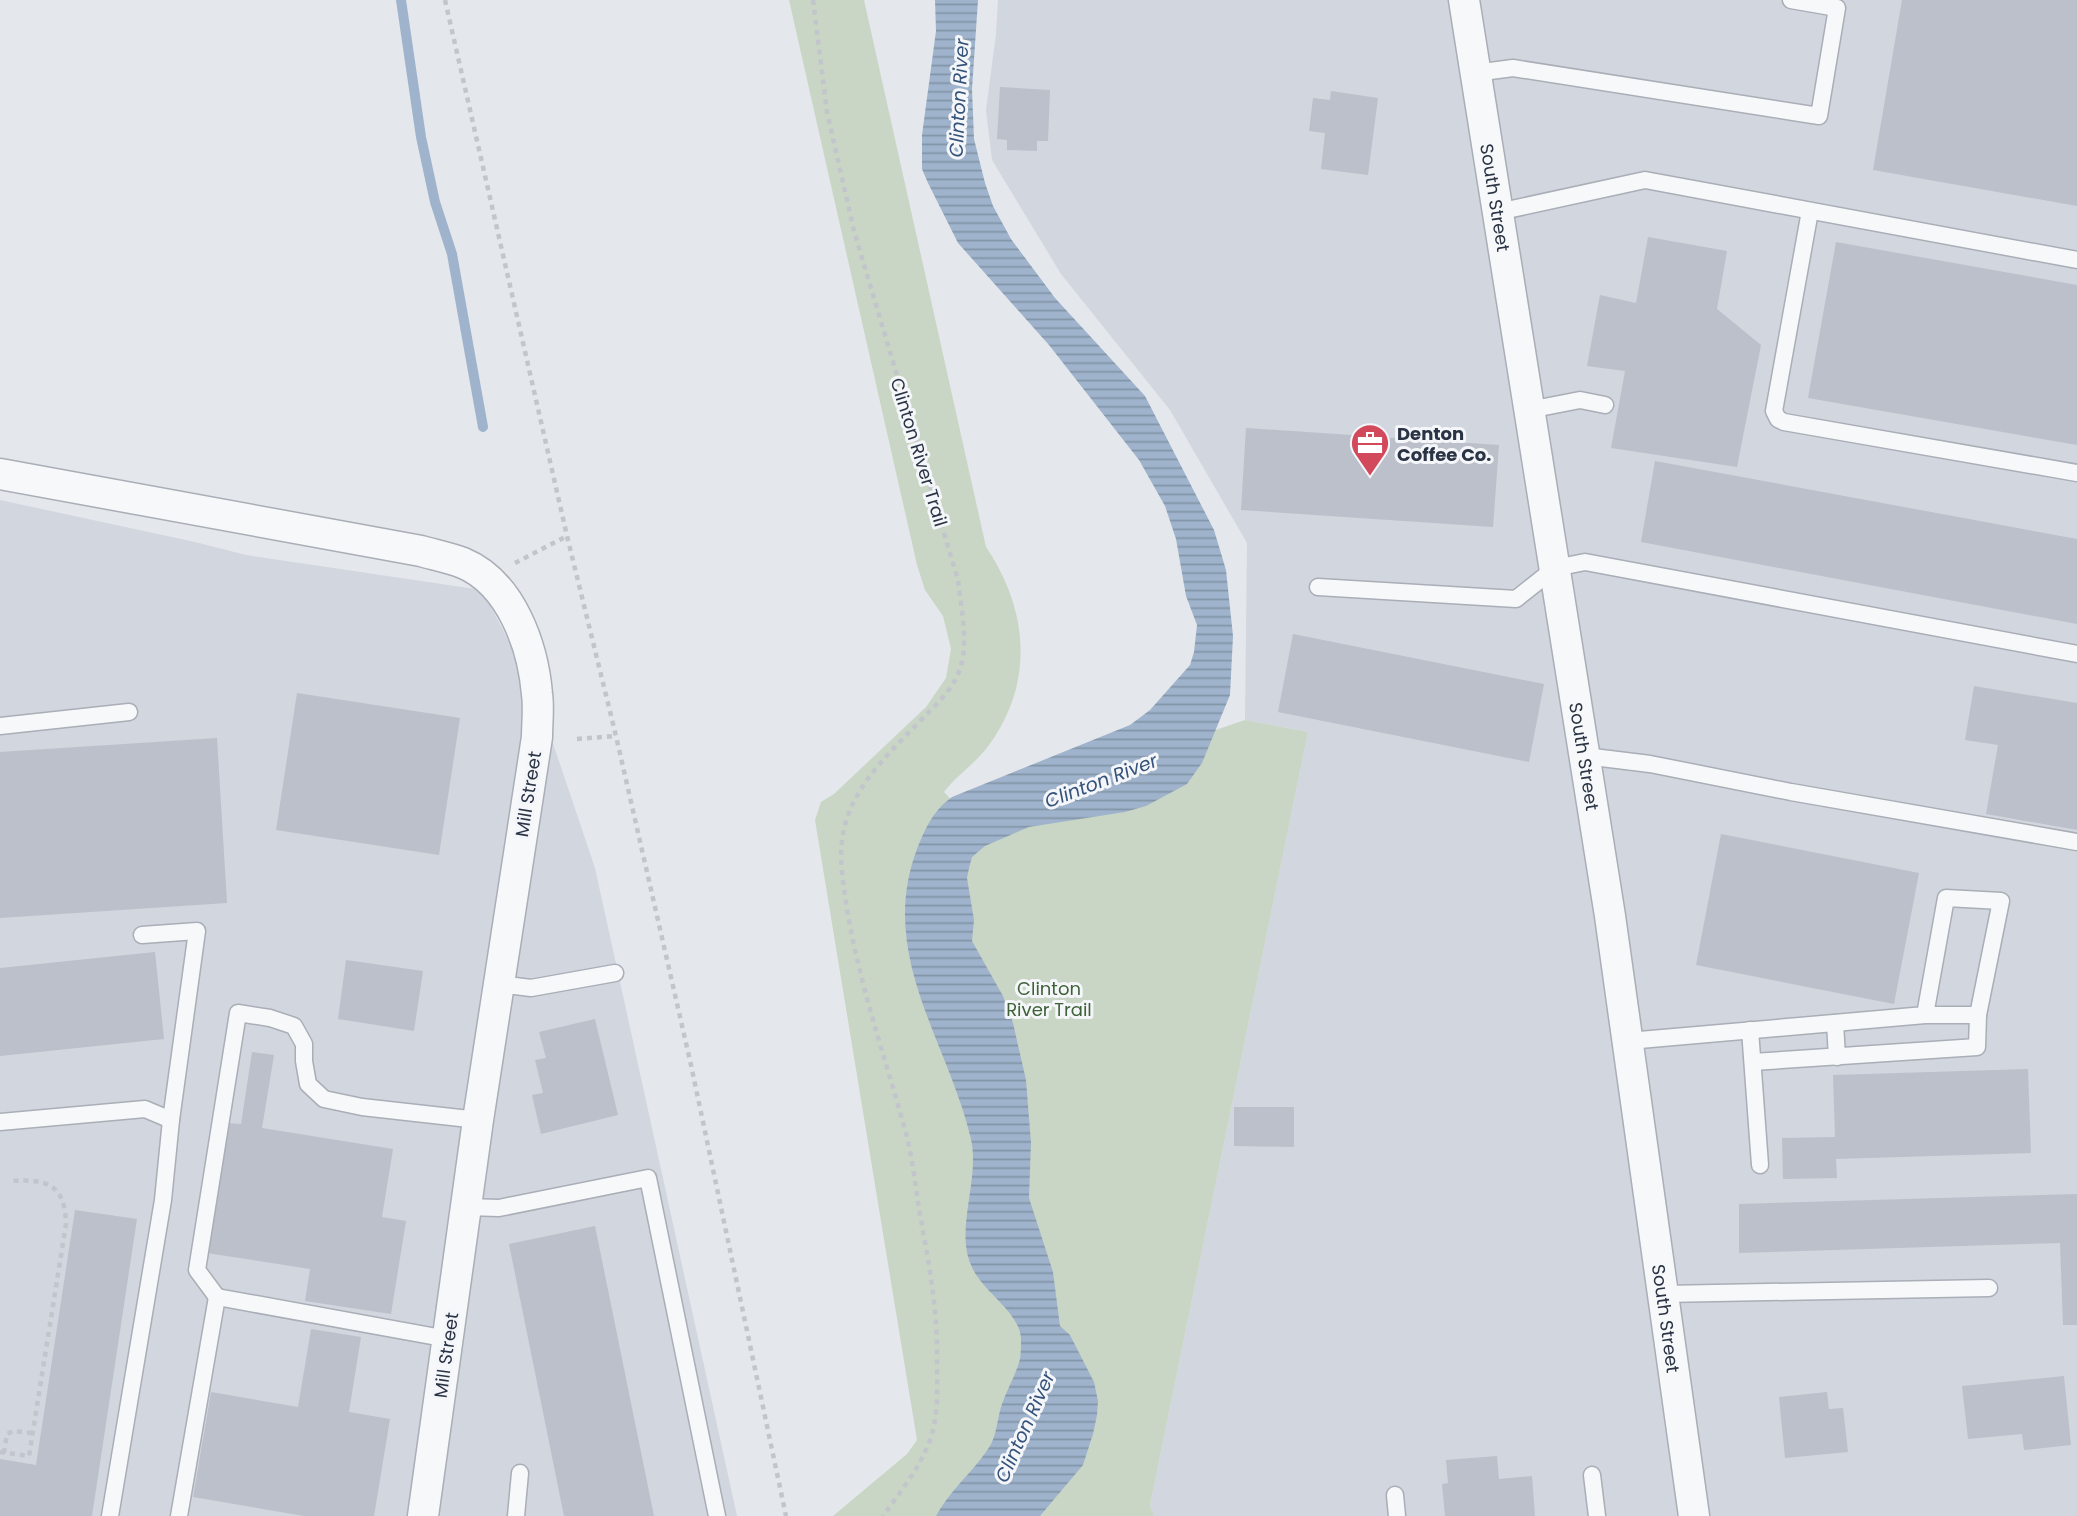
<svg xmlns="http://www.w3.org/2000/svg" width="2077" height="1516" font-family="Poppins,sans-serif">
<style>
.built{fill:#d2d6de}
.green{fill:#c9d6c5}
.water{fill:url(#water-rules)}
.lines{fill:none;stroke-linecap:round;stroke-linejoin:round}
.stream{stroke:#9fb4cc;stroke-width:10}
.building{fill:#bbc0ca}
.lane-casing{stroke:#a9aeb7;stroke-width:19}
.street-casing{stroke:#a9aeb7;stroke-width:33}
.path{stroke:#c2c5cb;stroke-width:4.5;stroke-dasharray:5 5;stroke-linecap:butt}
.lane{stroke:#f7f8fa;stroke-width:16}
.street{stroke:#f7f8fa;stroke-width:30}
.labels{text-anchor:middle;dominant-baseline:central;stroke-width:6;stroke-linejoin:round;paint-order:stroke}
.street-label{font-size:18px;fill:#2b3445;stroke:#f4f6f9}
.poi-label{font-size:18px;font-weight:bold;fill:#2b3445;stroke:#f4f6f9;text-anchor:start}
.park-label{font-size:18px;fill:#3f6138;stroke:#f4f6f9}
.water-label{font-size:19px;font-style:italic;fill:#34527a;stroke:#f4f6f9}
</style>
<defs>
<pattern id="water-rules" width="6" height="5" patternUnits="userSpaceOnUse" patternTransform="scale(1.75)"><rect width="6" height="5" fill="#9fb4cc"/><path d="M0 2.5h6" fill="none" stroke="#8293a7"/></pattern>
</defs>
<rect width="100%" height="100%" fill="#e4e7ec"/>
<g class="built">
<polygon points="998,0 2077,0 2077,1516 1154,1516 1150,1505 1308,732 1245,720 1247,543 1170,410 1061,274 992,160 986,110 996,34"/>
<polygon points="0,500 195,542 246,555 482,590 536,693 595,868 737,1516 0,1516"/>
</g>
<path class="green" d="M 789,0 L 864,0 L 986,547 C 1028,609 1035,682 989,745 C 977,762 957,775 944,792 L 966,815 L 1245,720 L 1308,732 L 1150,1505 L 1154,1516 L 833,1516 L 907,1454 L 917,1440 L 815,820 L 821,802 L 834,794 L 926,707 L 946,678 L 951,649 L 943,616 L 925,590 L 917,565 Z"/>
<path class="water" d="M 935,0 L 978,0 L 972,89 L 974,139 L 985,183 L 993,206 L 1011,239 L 1055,298 L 1145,396 L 1214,530 L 1226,570 L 1233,636 L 1230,695 L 1202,763 L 1187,784 L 1146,806 L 1125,812 L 1029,827 L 985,846 L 972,857 L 969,868 L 967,878 L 974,920 L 972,941 L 1003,996 L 1013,1023 L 1026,1080 L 1031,1143 L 1029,1198 L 1053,1272 L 1060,1326 L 1070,1335 L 1094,1382 L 1098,1401 L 1097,1415 L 1093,1434 L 1083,1465 L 1040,1516 L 936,1516 C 950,1490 972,1473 988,1449 C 997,1437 997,1418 1002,1404 C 1007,1389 1016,1375 1020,1359 C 1021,1353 1021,1344 1021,1338 C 1019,1311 981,1291 971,1265 C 955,1228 980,1180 971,1139 C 948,1041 877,955 917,849 C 926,827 933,811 952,797 L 1130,725 L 1150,710 L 1190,665 L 1194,652 L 1197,625 L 1186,596 L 1176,539 L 1165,506 L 1139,460 L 1049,345 L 958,243 L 928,183 L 922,169 L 922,135 L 936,31 Z"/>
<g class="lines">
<polyline class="stream" points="401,0 421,137 435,202 452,254 483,427"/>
</g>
<g class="building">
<polygon points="1902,0 2077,0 2077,206 1873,170"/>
<polygon points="1000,87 1050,90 1048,141 1037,141 1037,151 1007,150 1007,140 997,139"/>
<polygon points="1331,91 1378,98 1368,175 1321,169 1325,133 1309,131 1313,98 1330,100"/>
<polygon points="1648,237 1727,251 1717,309 1761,345 1737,467 1611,448 1625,371 1587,366 1600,295 1636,303"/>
<polygon points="1836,242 2077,285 2077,445 1808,398"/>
<polygon points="1246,428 1499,445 1493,527 1241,510"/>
<polygon points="1655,461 2077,539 2077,624 1641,542"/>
<polygon points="1293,634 1544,684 1529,762 1278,712"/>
<polygon points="1974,686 2077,703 2077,830 1986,814 1998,745 1965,740"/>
<polygon points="297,693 460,718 439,855 276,830"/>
<polygon points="217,738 227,903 0,918 0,752"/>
<polygon points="1721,834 1919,873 1894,1004 1696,965"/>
<polygon points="155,952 164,1039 0,1056 0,968"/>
<polygon points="346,960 423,971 414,1031 338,1019"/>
<polygon points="595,1019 618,1115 541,1134 532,1095 543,1093 535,1060 546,1058 539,1032"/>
<polygon points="252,1052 274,1055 262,1128 393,1149 382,1217 406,1221 391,1314 305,1301 310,1269 207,1253 228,1123 241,1124"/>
<polygon points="2028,1069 2031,1153 1836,1159 1837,1178 1783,1179 1782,1138 1835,1137 1833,1075"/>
<polygon points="1234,1107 1294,1107 1294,1147 1234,1146"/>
<polygon points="2077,1194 2077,1325 2063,1325 2060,1243 1739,1253 1739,1204"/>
<polygon points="75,1210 137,1219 92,1516 0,1516 0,1459 36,1465"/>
<polygon points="595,1226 654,1516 564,1516 509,1244"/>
<polygon points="311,1329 361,1337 349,1412 390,1419 374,1516 304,1516 193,1497 211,1392 298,1407"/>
<polygon points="2064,1376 2071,1445 2024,1450 2022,1434 1968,1439 1962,1386"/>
<polygon points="1827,1392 1829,1409 1843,1408 1848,1452 1785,1458 1779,1397"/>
<polygon points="1497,1456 1499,1479 1532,1476 1535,1516 1445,1516 1442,1484 1448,1483 1446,1460"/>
</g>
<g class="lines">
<g class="lane-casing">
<g id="lane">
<polyline points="1475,73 1513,68 1819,116 1837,8 1791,0"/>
<polyline points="1810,211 1774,411 1778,419 1784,422 2077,473"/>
<polyline points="1498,212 1645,180 2077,260"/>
<polyline points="1529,410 1580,400 1605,405"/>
<polyline points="1318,587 1516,599 1555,568 1585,562 2077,654"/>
<polyline points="0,726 129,712"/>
<polyline points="1585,756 1650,764 1791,792 2077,842"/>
<polyline points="142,935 197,931 171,1120"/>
<polyline points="499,984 531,988 615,973"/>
<polyline points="1835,1023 1837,1057"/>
<polyline points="1750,1030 1760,1165"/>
<polyline points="1628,1041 1925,1015 1978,1015 2001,901 1946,898 1925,1015"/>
<polyline points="1753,1062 1977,1047 1978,1015"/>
<polyline points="0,1122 145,1109 171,1120 163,1200 110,1516"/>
<polyline points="466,1207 499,1208 648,1178 717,1516"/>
<polyline points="1663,1294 1989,1288"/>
<polyline points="217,1297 197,1270 238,1013 270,1018 294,1026 304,1044 304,1061 308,1084 324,1099 362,1107 478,1120"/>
<polyline points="1592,1475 1597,1516"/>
<polyline points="1395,1495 1397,1516"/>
<polyline points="179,1516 217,1297 448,1339"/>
<polyline points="516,1516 520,1473"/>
</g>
</g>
<g class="street-casing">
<g id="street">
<path id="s1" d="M 1464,0 L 1610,916 L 1694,1516"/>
<path d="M 0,474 L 421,551 C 435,555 450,558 463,563 C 511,583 533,646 537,694 C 539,708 537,723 537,737 L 478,1120 L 423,1516"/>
</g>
</g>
<g class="path">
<polyline points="445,0 567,536 616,736 691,1065 786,1516"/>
<path d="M 813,0 L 827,112 L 854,231 L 958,580 C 961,608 969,641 960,669 C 954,687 939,702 926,715 C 882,761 834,800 842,871 C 851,962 883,1049 907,1137 C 913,1162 916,1189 920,1215 C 929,1263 938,1312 937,1361 C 937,1387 939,1416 930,1440 C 920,1468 900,1492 883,1516"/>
<polyline points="515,563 567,536"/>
<polyline points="577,739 616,736"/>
<path d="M 0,1452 L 29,1456 L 66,1224 C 65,1183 46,1179 10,1181"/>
<polyline points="4,1453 7,1434 13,1431 33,1433"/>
</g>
<use href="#lane" class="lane"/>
<use href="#street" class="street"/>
</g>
<defs>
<g id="office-pin" transform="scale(2.0125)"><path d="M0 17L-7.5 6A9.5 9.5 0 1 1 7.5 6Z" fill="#d1495b" stroke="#f4f6f9"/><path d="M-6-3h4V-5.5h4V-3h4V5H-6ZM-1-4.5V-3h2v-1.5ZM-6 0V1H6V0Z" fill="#fff"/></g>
</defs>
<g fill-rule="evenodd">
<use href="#office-pin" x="1370" y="443"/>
</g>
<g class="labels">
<g class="street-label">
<text stroke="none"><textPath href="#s1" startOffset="200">South Street</textPath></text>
<text transform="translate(919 452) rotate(73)">Clinton River Trail</text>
<text stroke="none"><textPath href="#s1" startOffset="766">South Street</textPath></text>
<text transform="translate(528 794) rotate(-81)">Mill Street</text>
<text stroke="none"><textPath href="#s1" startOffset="1334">South Street</textPath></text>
<text transform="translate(446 1355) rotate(-82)">Mill Street</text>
</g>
<g class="poi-label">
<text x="1397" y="433">Denton<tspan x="1397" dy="21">Coffee Co.</tspan></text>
</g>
<g class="park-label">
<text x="1049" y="988">Clinton<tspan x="1049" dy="21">River Trail</tspan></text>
</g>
<g class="water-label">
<text transform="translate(959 98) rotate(-87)">Clinton River</text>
<text transform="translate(1101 781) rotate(-21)">Clinton River</text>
<text transform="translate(1025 1427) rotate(-66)">Clinton River</text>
</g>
</g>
</svg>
